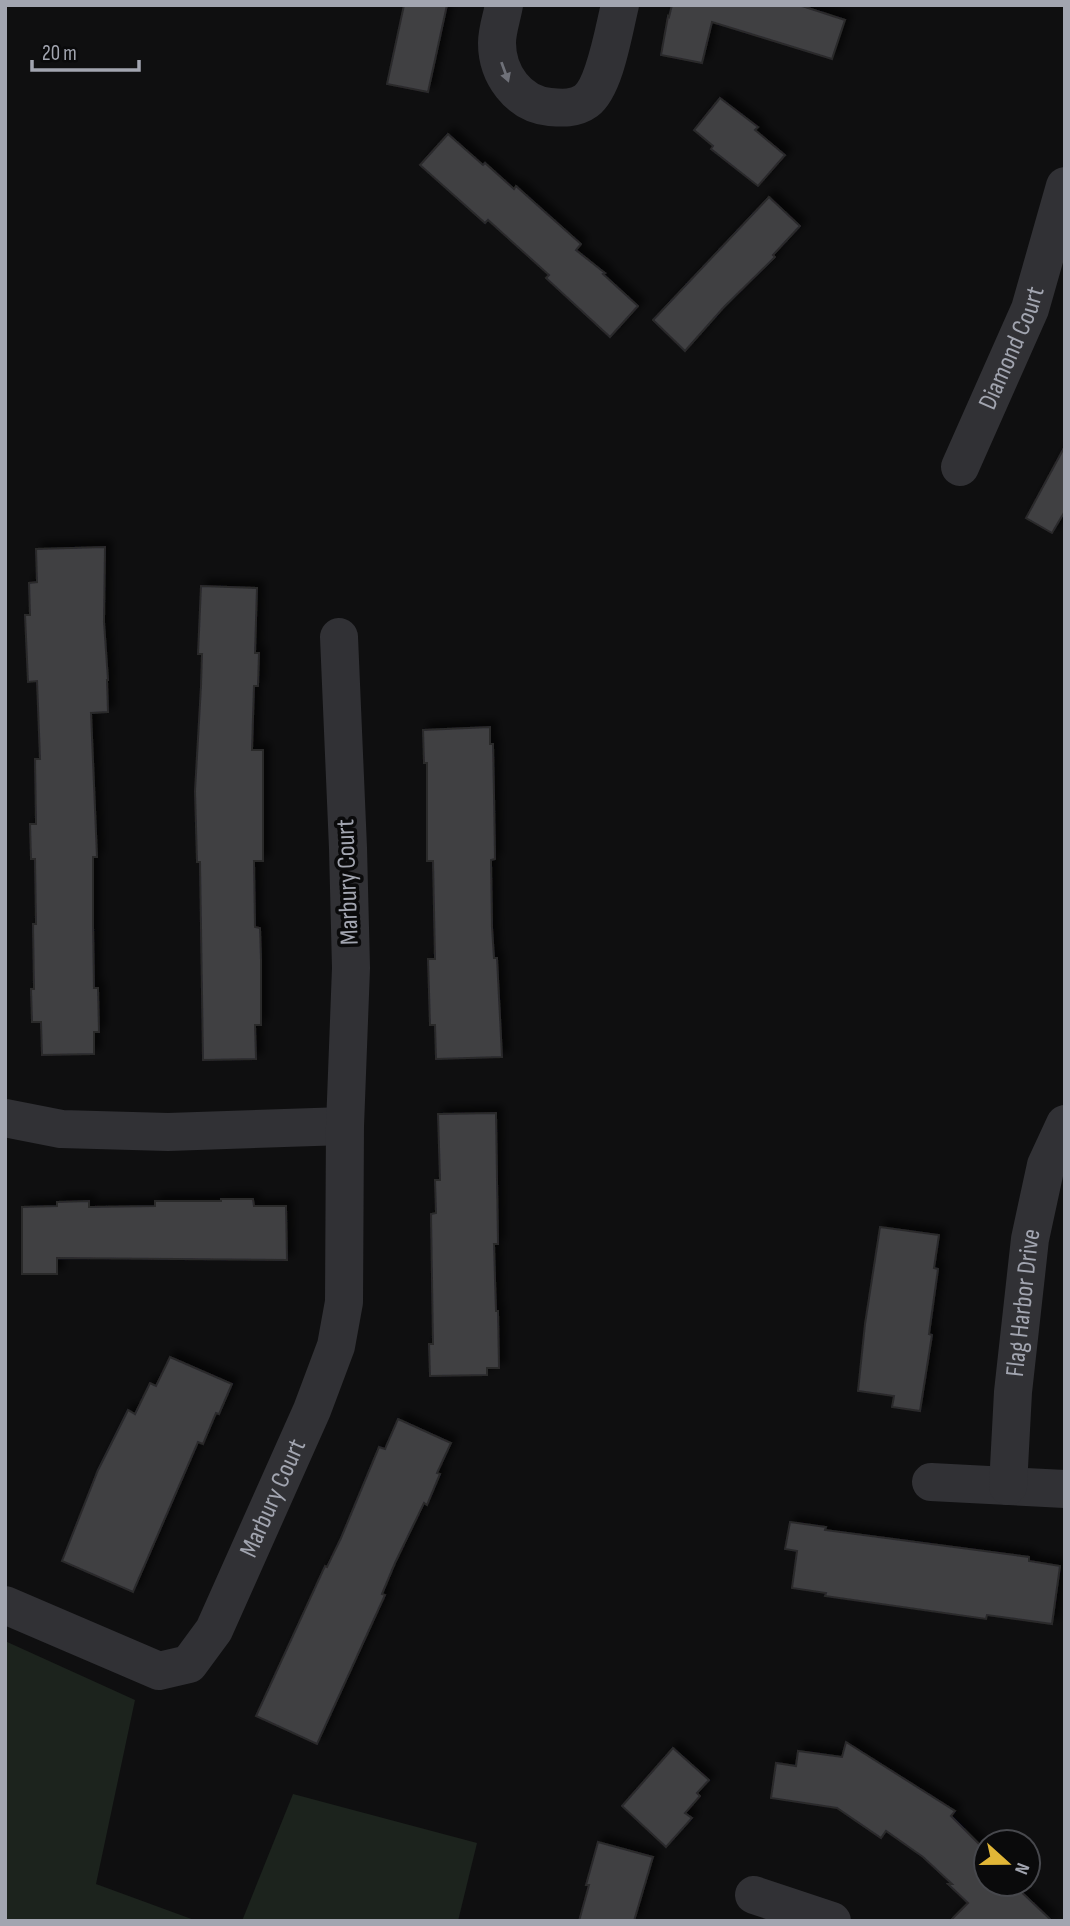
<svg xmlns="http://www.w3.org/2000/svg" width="1070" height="1926" font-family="'Sofia Sans Condensed',sans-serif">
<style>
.green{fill:#1c231d}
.building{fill:#3f3f43;stroke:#2a292c;stroke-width:2;filter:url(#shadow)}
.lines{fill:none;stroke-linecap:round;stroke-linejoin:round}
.minor{stroke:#313135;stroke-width:38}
.oneway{fill:#6f7179}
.labels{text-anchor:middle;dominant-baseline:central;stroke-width:7;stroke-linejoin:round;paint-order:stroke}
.street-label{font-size:26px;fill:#a2a5b0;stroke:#0a0a0b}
</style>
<defs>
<filter id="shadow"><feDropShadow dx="6" dy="-6" stdDeviation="3.5" flood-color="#0009"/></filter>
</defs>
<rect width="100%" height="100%" fill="#0f0f10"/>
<g class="green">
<polygon points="5,1641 135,1700 96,1884 197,1921 5,1921"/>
<polygon points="293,1794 477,1843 458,1921 242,1921"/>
</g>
<g class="building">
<polygon points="404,5 447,5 428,92 387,84"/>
<polygon points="672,5 799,5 845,20 832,59 712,22 702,63 661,55 668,16 669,17"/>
<polygon points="720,98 758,127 755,130 785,155 758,186 711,149 713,146 694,130"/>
<polygon points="448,134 483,165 485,163 514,189 516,186 545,212 581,244 576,250 605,273 603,274 638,306 610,337 546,278 549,275 488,220 485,223 420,165"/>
<polygon points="769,197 800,226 773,255 775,257 724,307 685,351 653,320"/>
<polygon points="1065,446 1065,511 1052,533 1026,518"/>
<polygon points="105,547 104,622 108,680 107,680 108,712 91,713 97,857 93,857 93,923 94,988 98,988 99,1032 94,1032 94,1054 42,1055 41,1022 32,1022 31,989 34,989 33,924 36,924 35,859 31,859 30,824 36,824 35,759 40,759 37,681 28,682 25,615 30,615 29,583 37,582 36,549"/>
<polygon points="201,586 257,588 255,653 259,653 258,686 254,686 252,750 263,750 263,861 254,861 255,927 260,928 261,959 261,1025 255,1025 256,1059 203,1060 200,862 197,862 195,791 201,686 202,654 198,654"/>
<polygon points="490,727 490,744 493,744 494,794 495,859 491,860 492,927 494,958 497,958 502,1057 436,1059 435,1025 430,1025 428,959 435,959 433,861 427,861 427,763 424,763 423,730"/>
<polygon points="496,1113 498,1244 494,1244 495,1279 496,1311 498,1311 499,1368 487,1368 487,1375 430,1376 429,1344 433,1344 431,1214 436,1213 435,1180 440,1180 438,1114"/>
<polygon points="221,1199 253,1199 254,1206 286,1206 287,1260 57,1258 57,1274 22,1274 22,1207 57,1206 57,1202 89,1201 89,1207 155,1206 155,1201 221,1201"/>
<polygon points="880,1227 939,1235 934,1268 938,1269 929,1334 932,1335 920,1411 892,1407 894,1396 858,1391 865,1324"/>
<polygon points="170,1357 232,1384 219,1414 216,1413 203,1444 198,1442 133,1592 62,1561 98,1470 128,1410 135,1414 150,1383 156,1386"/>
<polygon points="398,1419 451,1443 437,1473 440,1474 427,1505 424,1503 395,1563 382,1594 385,1595 317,1744 256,1716 325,1566 327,1567 341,1538 379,1447 385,1449"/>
<polygon points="790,1522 826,1527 825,1530 1029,1557 1029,1561 1060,1566 1052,1624 987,1615 986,1619 825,1596 826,1593 792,1588 797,1551 785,1549"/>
<polygon points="846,1742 955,1811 951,1816 986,1851 986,1884 1013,1884 1052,1921 950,1921 968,1903 948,1884 952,1884 923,1857 886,1831 881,1838 837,1808 771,1798 776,1763 796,1766 798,1751 842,1757"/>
<polygon points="673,1748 709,1780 697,1793 700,1796 685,1813 692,1818 666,1847 622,1806"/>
<polygon points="598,1842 653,1857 634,1921 579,1921 589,1885 586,1885"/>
</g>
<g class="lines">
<g class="minor">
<path d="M 504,5 C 502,17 497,30 497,43 C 497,74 518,104 550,107 C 562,108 575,109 586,101 C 605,87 614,29 620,5"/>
<path id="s1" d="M 960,467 L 1030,309 L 1065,186"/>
<polyline points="5,1118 61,1129 168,1132 345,1126"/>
<polyline points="931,1482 1065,1489"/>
<path id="s2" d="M 1008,1486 L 1013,1392 L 1030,1239 L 1046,1165 L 1065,1124"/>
<path id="s3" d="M 5,1605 L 159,1671 L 189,1664 L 214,1630 L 312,1410 L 336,1346 L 344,1302 L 345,1126 L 351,968 L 348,848 L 339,637"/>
<polyline points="754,1895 832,1921"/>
</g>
</g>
<defs><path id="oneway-solid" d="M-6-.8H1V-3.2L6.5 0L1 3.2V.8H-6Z" transform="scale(1.75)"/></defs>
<use class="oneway" href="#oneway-solid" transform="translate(505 72) rotate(70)"/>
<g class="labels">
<g class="street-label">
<text stroke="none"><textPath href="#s1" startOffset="130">Diamond Court</textPath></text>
<text transform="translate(348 882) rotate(-92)">Marbury Court</text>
<text stroke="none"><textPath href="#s2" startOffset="184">Flag Harbor Drive</textPath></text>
<text stroke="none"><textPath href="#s3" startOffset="385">Marbury Court</textPath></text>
</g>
</g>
<rect width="1070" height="1926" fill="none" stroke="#a2a5b0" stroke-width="14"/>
<g transform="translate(1007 1863) rotate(111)"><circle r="33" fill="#0a0a0b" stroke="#47484d" stroke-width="2"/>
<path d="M0-5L12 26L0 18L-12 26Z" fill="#e1b637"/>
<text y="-10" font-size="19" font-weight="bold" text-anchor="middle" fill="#a2a5b0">N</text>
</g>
<path d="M32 60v10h107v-10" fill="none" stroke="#a2a5b0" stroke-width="3.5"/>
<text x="42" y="60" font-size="21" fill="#a2a5b0" stroke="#0a0a0b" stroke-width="5" paint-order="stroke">20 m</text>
</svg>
